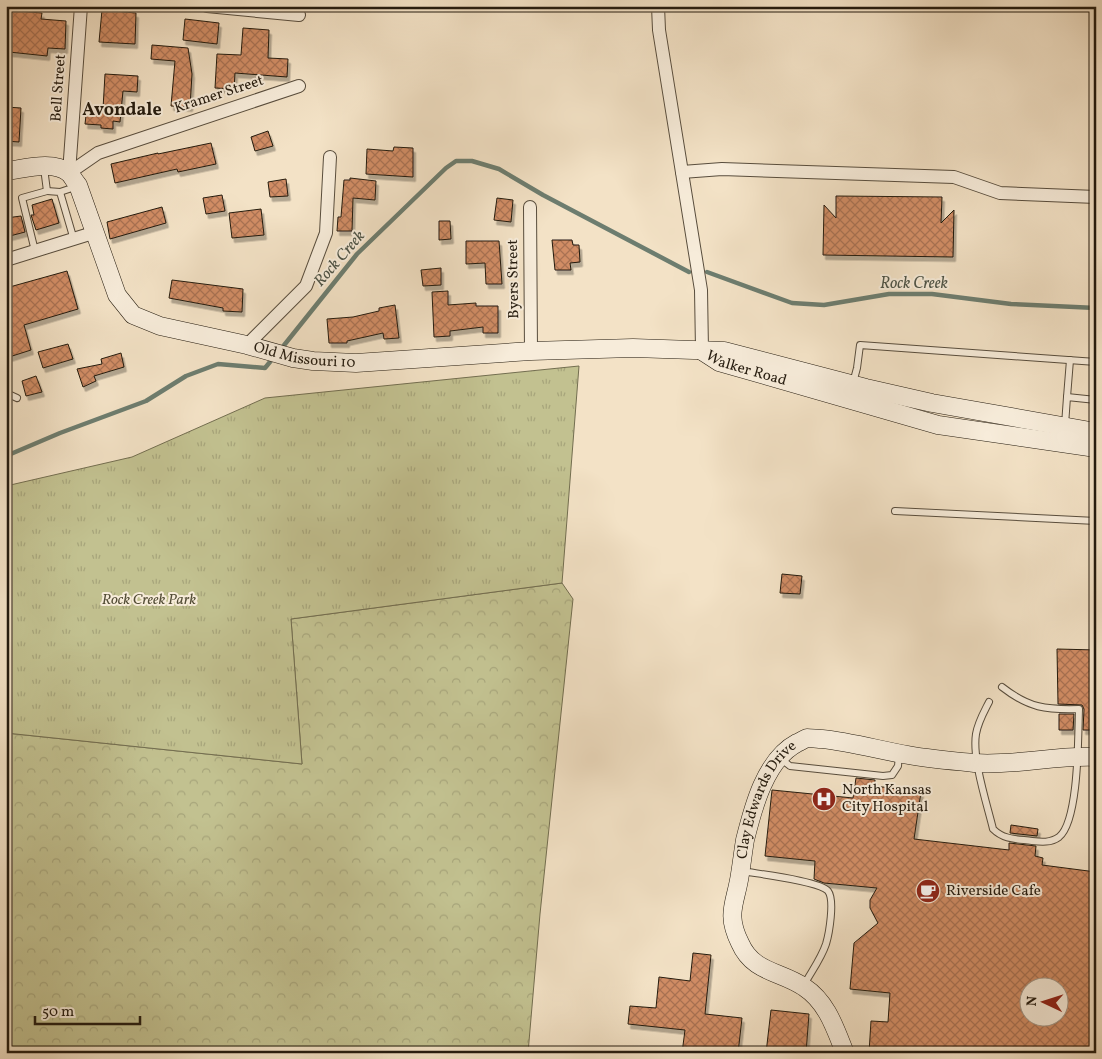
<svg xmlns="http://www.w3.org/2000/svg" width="1102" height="1059" font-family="Vollkorn,serif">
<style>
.forest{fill:url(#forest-crowns);stroke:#736e50}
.park{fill:url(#park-tufts);stroke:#736e50}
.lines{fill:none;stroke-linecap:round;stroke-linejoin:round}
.stream{stroke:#6d7d6f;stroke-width:4.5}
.building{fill:url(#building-cross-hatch);stroke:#241b0f;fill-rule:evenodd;filter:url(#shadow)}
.lane-casing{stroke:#584d3d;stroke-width:8}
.street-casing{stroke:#584d3d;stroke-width:14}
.secondary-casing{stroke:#241b0f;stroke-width:19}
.lane{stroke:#f7ecda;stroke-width:6}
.street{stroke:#f7ecda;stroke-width:12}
.secondary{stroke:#f7ecda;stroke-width:18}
.labels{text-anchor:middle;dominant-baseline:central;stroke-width:4;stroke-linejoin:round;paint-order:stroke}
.street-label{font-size:15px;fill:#241b0f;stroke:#f7ecda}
.park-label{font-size:15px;font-style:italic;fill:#534d36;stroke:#f7ecda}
.poi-label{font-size:15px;fill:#241b0f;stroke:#f7ecda;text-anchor:start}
.water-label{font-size:16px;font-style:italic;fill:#4e5447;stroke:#f7ecda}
.quarter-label{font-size:18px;font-weight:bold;fill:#241b0f;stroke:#f7ecda}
</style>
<defs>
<pattern id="forest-crowns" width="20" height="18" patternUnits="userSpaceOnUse" patternTransform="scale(1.25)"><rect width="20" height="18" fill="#c2c190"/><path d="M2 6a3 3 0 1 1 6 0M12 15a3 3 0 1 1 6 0" fill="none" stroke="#a7a57b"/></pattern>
<pattern id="park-tufts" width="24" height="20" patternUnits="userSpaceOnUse" patternTransform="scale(1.25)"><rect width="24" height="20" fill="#c2c190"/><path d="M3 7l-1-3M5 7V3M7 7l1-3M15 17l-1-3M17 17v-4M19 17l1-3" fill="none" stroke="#a7a57b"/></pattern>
<pattern id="building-cross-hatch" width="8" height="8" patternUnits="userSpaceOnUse" patternTransform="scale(1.25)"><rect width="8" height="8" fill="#d18d65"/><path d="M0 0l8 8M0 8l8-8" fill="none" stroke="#a97252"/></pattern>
<filter id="shadow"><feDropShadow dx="2.5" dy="4.5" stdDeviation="0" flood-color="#0004"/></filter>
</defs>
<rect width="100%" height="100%" fill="#f3e2c6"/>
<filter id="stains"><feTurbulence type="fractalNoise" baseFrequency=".004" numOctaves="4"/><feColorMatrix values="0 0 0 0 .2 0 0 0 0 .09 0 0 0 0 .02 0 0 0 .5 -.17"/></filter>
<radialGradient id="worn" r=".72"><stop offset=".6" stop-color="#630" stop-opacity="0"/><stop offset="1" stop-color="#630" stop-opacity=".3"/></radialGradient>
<polygon class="forest" points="562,583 573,599 540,914 528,1053 6,1053 6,733 302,764 291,619"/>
<polygon class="park" points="579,366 562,583 291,619 302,764 6,733 6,486 132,457 265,398"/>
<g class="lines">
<g class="stream">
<polyline points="707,272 792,303 824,305 889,294 932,294 1011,304 1096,308"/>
<polyline points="281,349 357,254 446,168 456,161 472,161 499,169 543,195 689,272"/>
<polyline points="6,456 60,433 146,401 186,376 218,364 265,368 274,357"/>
</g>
</g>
<g class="building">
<polygon points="6,10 42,13 41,19 66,21 65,49 48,48 47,56 9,52 10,38 6,38"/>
<polygon points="102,10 136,13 135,44 99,42"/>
<polygon points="185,19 219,23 217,44 183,40"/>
<polygon points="243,28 269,30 268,58 288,59 287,77 235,73 234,89 215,88 217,54 241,55"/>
<polygon points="152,45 188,48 192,74 190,107 171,106 175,61 151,59"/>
<polygon points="105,74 138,76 137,92 123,91 120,122 113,121 113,129 101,128 101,125 85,124 87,107 103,109"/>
<polygon points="6,107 21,108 19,142 6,141"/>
<polygon points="268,131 273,146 255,151 251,137"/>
<polygon points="211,143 216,164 178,172 177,169 115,183 111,164 158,153 158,154"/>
<polygon points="394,147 413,148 413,177 366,174 367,149 393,151"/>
<polygon points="350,178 376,181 375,200 353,198 352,231 337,231 338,217 341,217 344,180 350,180"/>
<polygon points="286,179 288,196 270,197 268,182"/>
<polygon points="222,195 225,211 206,214 203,198"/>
<polygon points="836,196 942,197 941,223 954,210 953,257 823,255 824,205 836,218"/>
<polygon points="497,198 513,200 511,222 494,220"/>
<polygon points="52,199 59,223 36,230 31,215 34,215 32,205"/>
<polygon points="162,207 166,223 110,239 107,222"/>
<polygon points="261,209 264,235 232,238 229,213"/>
<polygon points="21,216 25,232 6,237 6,218"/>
<polygon points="439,221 450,221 451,239 439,240"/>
<polygon points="552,240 572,240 573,245 579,245 580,262 570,263 571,270 555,270"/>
<polygon points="466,241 499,241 502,284 486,284 485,263 466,264"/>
<polygon points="441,268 441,285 423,286 421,270"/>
<polygon points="67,271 78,309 24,325 31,350 6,358 6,288"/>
<polygon points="172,280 243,289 242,312 223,311 223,308 169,298"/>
<polygon points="448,291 448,305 476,303 476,306 498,306 498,333 483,333 483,327 450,331 450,336 434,337 432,292"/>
<polygon points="395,305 399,338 384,339 383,333 347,341 347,343 329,343 327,319 353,317 379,311 379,308"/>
<polygon points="68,344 73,359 43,368 38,352"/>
<polygon points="121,353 124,367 94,376 96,381 83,387 77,369 102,364 101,359"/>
<polygon points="36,376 42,392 26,396 22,381"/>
<polygon points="782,574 802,576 800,594 780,593"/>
<polygon points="1057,649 1096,650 1096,730 1083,730 1084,709 1082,705 1058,704"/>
<polygon points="1059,714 1074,714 1073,730 1059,730"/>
<path d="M 856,778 L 875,780 L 875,786 L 921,792 L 914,839 L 1009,850 L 1009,843 L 1036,846 L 1035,856 L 1043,858 L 1042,865 L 1096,872 L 1096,1053 L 869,1053 L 871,1021 L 888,1022 L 890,993 L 850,989 L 854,943 L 878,923 L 870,908 L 870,900 L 877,888 L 824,883 L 814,879 L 815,861 L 765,856 L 772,790 L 853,798 ZM 1030,986 L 1060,986 L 1060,1016 L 1030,1016 Z"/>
<polygon points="1011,825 1038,829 1037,836 1010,833"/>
<polygon points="693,953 711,955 705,1014 742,1018 738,1053 682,1053 685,1030 628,1024 630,1006 656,1008 659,977 690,981"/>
<polygon points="771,1010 809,1014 806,1053 766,1053"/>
</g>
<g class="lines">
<g class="lane-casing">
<g id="lane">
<polyline points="47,191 60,192 74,240"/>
<polyline points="60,192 78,186"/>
<polyline points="35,251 22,198 47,191 44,168"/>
<polyline points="853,383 857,368 860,345 1096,362"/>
<polyline points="6,393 17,398"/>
<polyline points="1067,397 1070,360"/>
<polyline points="1065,425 1067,397 1096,400"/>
<polyline points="895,511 1096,521"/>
<path d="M 989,702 C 984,712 978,722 976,734 C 972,759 987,804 993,829 C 1004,840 1017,839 1032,841 C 1041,842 1051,843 1059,837 C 1079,821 1078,736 1079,709 C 1046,710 1029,708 1002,687"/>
<polyline points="780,758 790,766 883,776 892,775 898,766 899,755"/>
<path d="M 742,871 C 758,874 820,881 828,891 C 835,900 829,934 826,944 C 821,959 811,972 804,985"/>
</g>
</g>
<g class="street-casing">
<g id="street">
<polyline points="207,6 299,15"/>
<polyline points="658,6 659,30 701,290 702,350"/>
<polyline points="682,172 722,169 954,177 1000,193 1096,197"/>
<polyline points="69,173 98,153 299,86"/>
<polyline points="69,173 81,6"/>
<polyline points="530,207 531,351"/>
<polyline points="6,260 96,232"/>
<polyline points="247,345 306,286 326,233 330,157"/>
</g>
</g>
<g class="secondary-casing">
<g id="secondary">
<path id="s1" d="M 6,171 C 24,169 53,160 69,173 C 72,176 75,182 78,185 L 117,295 L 133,315 L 160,326 L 247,345 L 293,358 L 313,361 L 356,363 L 531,351 L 633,348 L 724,351 L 866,388 L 932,403 L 1096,432"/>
<path id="s2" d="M 702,351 L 719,362 L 938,425 L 1096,448"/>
<path id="s3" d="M 845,1053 C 835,1028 827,1002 804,987 C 781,971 753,973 740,943 C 725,913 736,903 740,874 C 742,862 743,852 745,840 C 753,808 765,760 797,743 C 800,742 804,739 807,738 C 811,738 818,739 822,739 C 851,742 879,750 908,755 C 930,759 953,761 975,763 C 1015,766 1056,755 1096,757"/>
</g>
</g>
<use href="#lane" class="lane"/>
<use href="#street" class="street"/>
<use href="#secondary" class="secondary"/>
</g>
<defs>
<g id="hospital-disc" transform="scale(1.25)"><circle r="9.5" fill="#8f2418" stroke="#f7ecda"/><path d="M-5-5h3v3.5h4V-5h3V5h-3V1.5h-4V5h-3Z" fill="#fff"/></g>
<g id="cafe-disc" transform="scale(1.25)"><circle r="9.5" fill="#8f2418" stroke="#f7ecda"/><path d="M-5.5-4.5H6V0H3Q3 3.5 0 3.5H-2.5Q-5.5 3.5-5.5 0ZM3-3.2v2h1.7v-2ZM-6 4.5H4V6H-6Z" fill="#fff"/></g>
</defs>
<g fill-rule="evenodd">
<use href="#hospital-disc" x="824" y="799"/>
<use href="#cafe-disc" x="928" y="891"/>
</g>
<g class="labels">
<g class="street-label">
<text transform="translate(59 88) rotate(-86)">Bell Street</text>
<text transform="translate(219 95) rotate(-18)">Kramer Street</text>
<text transform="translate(514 279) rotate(-91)">Byers Street</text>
<text stroke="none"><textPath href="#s1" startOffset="399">Old Missouri 10</textPath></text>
<text stroke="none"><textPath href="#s2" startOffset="48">Walker Road</textPath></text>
<text stroke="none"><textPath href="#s3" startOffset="310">Clay Edwards Drive</textPath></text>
</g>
<g class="park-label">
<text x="149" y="600">Rock Creek Park</text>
</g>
<g class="poi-label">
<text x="842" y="790">North Kansas<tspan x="842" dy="17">City Hospital</tspan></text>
<text x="946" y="891">Riverside Cafe</text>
</g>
<g class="water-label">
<text transform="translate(340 259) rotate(-49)">Rock Creek</text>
<text x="914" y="284">Rock Creek</text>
</g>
<g class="quarter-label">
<text x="122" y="110">Avondale</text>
</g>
</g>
<rect width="1102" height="1059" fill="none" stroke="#f3e2c6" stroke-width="25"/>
<rect x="8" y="8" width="1087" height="1044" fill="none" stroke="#241b0f" stroke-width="2.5"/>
<rect x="12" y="12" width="1077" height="1034" fill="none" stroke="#241b0f"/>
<g transform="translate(1044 1002) rotate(274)"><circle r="24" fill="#f7ecda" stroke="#a39889"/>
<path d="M0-4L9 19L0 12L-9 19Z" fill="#8f2418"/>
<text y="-8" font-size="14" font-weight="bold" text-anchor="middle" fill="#241b0f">N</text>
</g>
<path d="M35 1016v8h105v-8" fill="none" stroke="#241b0f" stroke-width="2.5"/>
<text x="42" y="1016" font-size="15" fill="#241b0f" stroke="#f7ecda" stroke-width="4" paint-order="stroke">50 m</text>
<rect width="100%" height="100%" filter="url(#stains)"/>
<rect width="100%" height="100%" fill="url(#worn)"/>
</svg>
